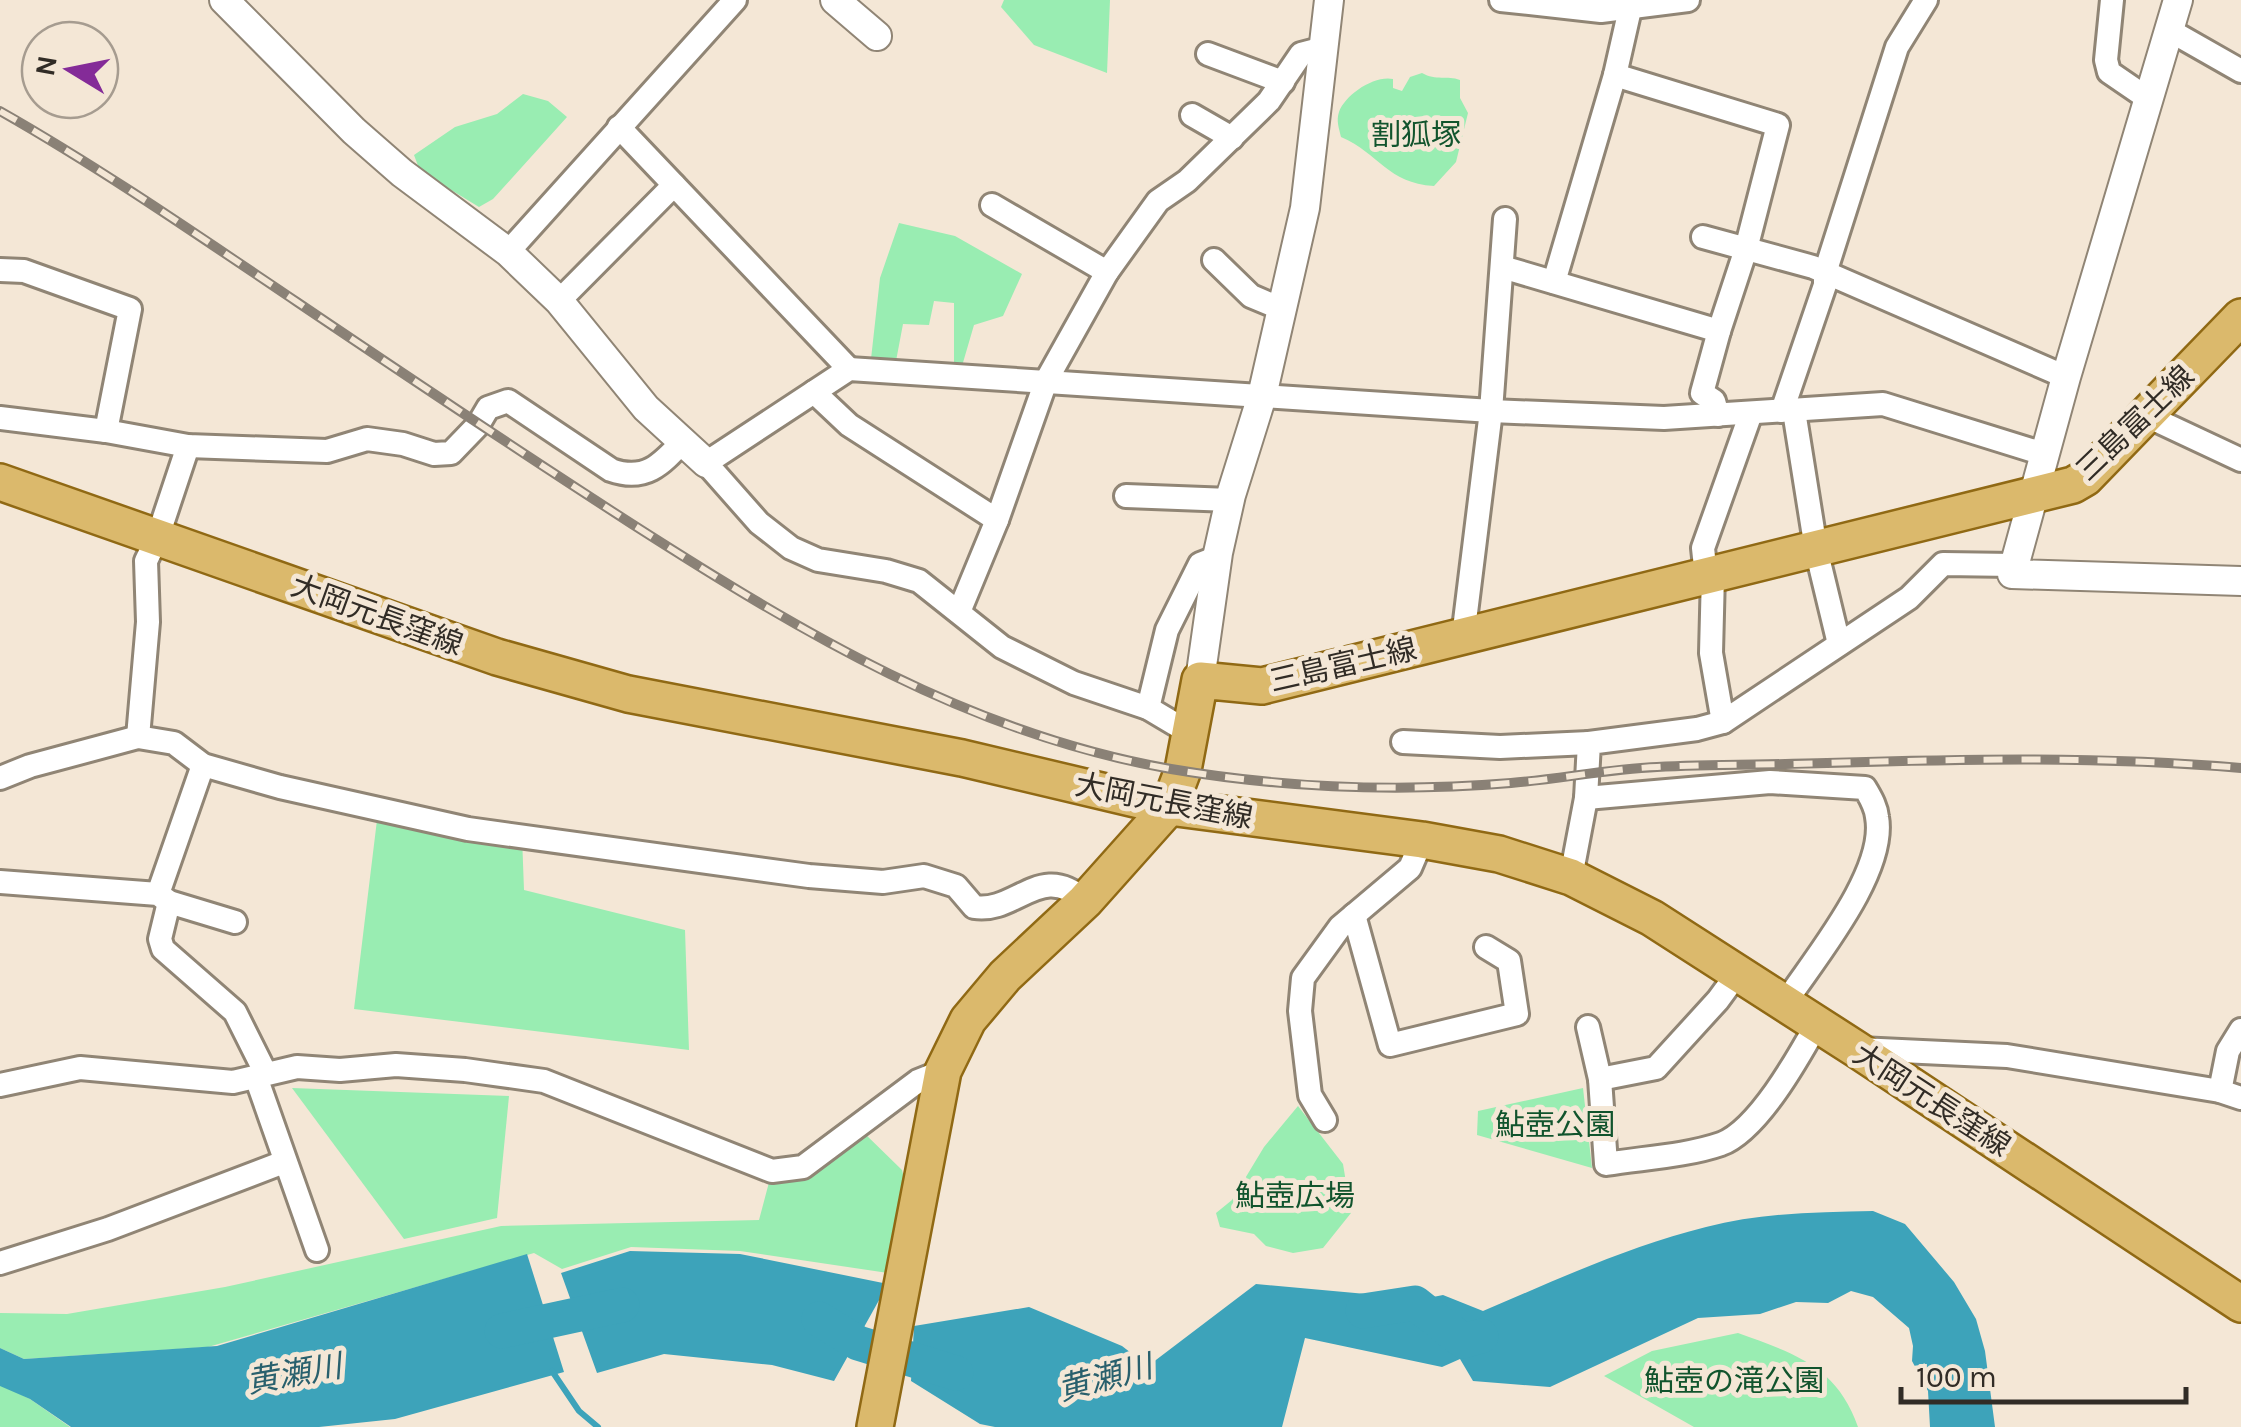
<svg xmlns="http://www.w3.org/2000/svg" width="2241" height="1427" font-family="Karla,'Noto Sans JP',sans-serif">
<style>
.green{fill:#99edb2}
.water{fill:#3da3ba}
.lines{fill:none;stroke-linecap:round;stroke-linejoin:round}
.stream{stroke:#3da3ba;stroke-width:6}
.river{stroke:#3da3ba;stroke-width:35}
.minor-casing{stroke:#908575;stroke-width:28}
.tertiary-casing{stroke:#908575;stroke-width:32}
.primary-casing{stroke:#906914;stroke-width:40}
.minor{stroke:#fff;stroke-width:22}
.tertiary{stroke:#fff;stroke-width:28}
.primary{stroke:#dbb96c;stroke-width:35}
.rail-casing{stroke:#8a8176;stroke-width:10}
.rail{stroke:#f4e7d6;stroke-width:6;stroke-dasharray:19;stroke-linecap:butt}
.labels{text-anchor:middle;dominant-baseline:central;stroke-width:10;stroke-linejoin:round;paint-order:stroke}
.park-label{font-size:30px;fill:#11542d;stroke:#f4e7d6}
.street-label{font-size:30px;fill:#312c26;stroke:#f4e7d6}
.water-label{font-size:32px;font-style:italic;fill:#29606d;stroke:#f4e7d6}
</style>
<rect width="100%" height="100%" fill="#f4e7d6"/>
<g class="green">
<polygon points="1004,0 1110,0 1107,73 1034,45 1001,7"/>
<path d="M 1422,73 C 1436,81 1447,75 1460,80 L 1460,98 L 1468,113 L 1456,162 L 1434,186 C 1387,183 1380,154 1341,137 C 1339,128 1336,121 1339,112 C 1345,95 1374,75 1393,79 L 1393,88 L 1402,91 L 1410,77 Z"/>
<polygon points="523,94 548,101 567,117 493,199 479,207 420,171 414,155 455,127 497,114"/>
<polygon points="899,223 955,236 1022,274 1003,316 974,325 962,366 954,363 954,303 934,301 929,325 903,324 896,361 871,359 880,278"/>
<polygon points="377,820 522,836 524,890 685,930 689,1050 354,1009"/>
<polygon points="292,1088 509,1096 497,1218 404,1239"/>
<polygon points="1583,1088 1592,1168 1477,1135 1478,1111"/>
<polygon points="1298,1106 1343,1164 1351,1213 1323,1248 1293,1253 1266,1246 1254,1234 1220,1227 1216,1213 1232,1200 1264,1147"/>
<polygon points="860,1129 902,1170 906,1187 888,1273 740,1251 631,1247 562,1269 534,1253 208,1347 24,1359 0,1348 0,1313 67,1314 225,1287 501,1226 759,1220 772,1171"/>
<path d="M 1738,1333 C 1793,1353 1837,1366 1858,1427 L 1694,1427 L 1604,1376 L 1652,1351 Z"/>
<polygon points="0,1384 30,1399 70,1427 0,1427"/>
</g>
<g class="water">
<path d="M 1873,1211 L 1905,1224 L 1954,1282 L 1976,1319 L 1985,1351 L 1995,1427 L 1930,1427 L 1928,1391 L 1912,1361 L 1913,1346 L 1909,1328 L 1873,1297 L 1851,1291 L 1828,1303 L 1796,1302 L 1760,1314 L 1698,1318 L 1550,1387 L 1473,1381 L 1460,1359 L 1442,1367 L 1305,1338 L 1282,1427 L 995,1427 L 980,1424 L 911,1381 L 914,1326 L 1029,1307 L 1122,1346 L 1148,1366 L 1256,1284 L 1399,1297 L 1433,1320 L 1455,1349 L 1428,1298 L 1443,1295 L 1483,1311 C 1556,1280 1629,1246 1706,1227 C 1760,1213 1817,1212 1873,1211 Z"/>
<polygon points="630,1251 740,1254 888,1284 834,1381 772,1365 664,1354 597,1373 561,1273"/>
<polygon points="527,1254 564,1372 395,1419 319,1427 71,1427 30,1399 0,1386 0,1348 24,1359 217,1346"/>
</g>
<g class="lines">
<polyline class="stream" points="552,1371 579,1411 598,1427"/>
<g class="river">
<polyline points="1363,1311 1415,1303 1463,1341 1481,1336"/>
<polyline points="819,1319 858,1343 956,1373"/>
<polyline points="502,1331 622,1305"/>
</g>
<g class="minor-casing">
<g id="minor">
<polyline points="1501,0 1601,11 1688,0"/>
<polyline points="2112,0 2106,60 2109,72 2147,98"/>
<polyline points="2169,30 2241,71"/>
<polyline points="1208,54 1283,82"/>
<polyline points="1192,115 1232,138"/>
<polyline points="619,127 849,369"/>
<polyline points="992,205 1107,272"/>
<polyline points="1703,237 1813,267 2066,377"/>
<polyline points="508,252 735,0"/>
<polyline points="1214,260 1251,296 1282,309"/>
<polyline points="1502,267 1719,331 1746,249 1778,125 1615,75"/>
<polyline points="0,270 24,271 130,309 106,431"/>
<polyline points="1554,282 1615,75 1630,9"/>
<polyline points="559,301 674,185"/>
<polyline points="814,392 849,425 997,520"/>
<polyline points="1782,411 1825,285 1825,273 1897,47 1926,0"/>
<polyline points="1794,411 1816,549 1839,644"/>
<polyline points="2148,413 2160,422 2241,460"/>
<polyline points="1718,415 1714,401 1702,393 1719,331"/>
<path d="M 0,418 L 106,431 L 188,446 L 327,451 L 367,439 L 403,444 L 434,454 L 451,453 L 478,425 L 488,408 L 508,401 L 611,470 C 645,482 661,465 683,441"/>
<path d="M 188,446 L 158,536 L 146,561 L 148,622 L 138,737 L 174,743 L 203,765 L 280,787 L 468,829 L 809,876 L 883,882 L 924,876 L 956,886 L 974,907 C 1016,914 1041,860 1085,901"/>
<polyline points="1126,496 1230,500"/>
<polyline points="1713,574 1711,653 1723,722"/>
<polyline points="1706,576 1703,548 1751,413"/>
<polyline points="959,612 997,520 1046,381 1107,272 1158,201 1187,181 1269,101 1301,54 1324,48"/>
<polyline points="1463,637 1491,411 1505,219"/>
<polyline points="1148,708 1167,630 1200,564 1218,557"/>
<polyline points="1190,733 1148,708 1074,683 1002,647 919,581 886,571 818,560 791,548 759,523 706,463 849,369 1491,411 1664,418 1883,404 2044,454"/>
<polyline points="1403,742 1500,747 1589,743"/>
<polyline points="0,778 30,766 138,737"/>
<path d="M 1586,798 L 1770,782 L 1865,788 C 1870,797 1876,806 1877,817 C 1887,872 1814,959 1785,1003"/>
<polyline points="1571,877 1586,798 1589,743 1697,729 1723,722 1909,598 1943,564 2014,565"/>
<polyline points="0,882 158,894 169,902 235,922"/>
<polyline points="158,894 203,765"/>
<polyline points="169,902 160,939 163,949 235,1012 266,1074"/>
<polyline points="1354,915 1390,1045 1517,1014 1509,961 1486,947"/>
<path d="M 1588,1027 L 1600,1079 L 1606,1164 C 1643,1158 1686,1156 1721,1144 C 1758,1130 1798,1058 1817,1024"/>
<polyline points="1859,1049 2007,1056 2220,1091 2241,1098"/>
<polyline points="256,1077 317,1250"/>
<polyline points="1600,1079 1656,1068 1718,1000 1737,974"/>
<polyline points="0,1085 80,1068 233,1082 297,1067 340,1070 396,1065 465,1070 544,1081 772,1171 803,1167 918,1081 943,1071"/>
<polyline points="2220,1091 2228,1051 2241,1030"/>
<polyline points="1325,1120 1310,1095 1300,1011 1303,978 1340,927 1410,868 1422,840"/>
<polyline points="0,1263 108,1229 284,1162"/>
</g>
</g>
<g class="tertiary-casing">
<g id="tertiary">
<polyline points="224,0 354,131 402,173 508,252 559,301 646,408 706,463"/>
<polyline points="835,0 877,36"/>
<polyline points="2178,0 2066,377 2012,574 2241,581"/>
<polyline points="1200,680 1218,553 1231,495 1262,396 1305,208 1329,0"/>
</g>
</g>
<g class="primary-casing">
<g id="primary">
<polyline points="0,482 497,657 628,694 962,758 1169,807 1422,840 1499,854 1571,877 1652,918 1856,1049 2241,1304"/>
<polyline points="875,1427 943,1071 968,1020 1005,976 1085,901 1169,807 1183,770 1200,680 1262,686 2073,485 2085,478 2241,317"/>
</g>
</g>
<use href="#minor" class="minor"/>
<use href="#tertiary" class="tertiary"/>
<use href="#primary" class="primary"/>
<g class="rail-casing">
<path id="rail" d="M 0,111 C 102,169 199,236 297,302 C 408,377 519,451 632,524 C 801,632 970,734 1171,769 C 1283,788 1398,792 1511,783 C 1560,779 1608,769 1657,767 C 1713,764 1770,765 1827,763 C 1965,759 2103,756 2241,768"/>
</g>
<use href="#rail" class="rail"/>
</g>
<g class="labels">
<g class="park-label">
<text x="1416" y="135">割狐塚</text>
<text x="1555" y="1125">鮎壺公園</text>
<text x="1295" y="1196">鮎壺広場</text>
<text x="1734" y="1381">鮎壺の滝公園</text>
</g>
<g class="street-label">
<text transform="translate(2135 423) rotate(-44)">三島富士線</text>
<text transform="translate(377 615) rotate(20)">大岡元長窪線</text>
<text transform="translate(1343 665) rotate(-13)">三島富士線</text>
<text transform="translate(1164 801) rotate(11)">大岡元長窪線</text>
<text transform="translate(1932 1100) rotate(33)">大岡元長窪線</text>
</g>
<g class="water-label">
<text transform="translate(294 1374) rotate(-10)">黄瀬川</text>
<text transform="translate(1105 1378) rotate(-15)">黄瀬川</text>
</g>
</g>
<g transform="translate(70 70) rotate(280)"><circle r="48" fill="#f4e7d6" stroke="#a69c90" stroke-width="2.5"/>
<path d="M0-8L18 38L0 25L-18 38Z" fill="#842b98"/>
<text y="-15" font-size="28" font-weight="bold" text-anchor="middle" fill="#312c26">N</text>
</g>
<path d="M1901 1387v15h285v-15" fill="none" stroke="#312c26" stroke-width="5"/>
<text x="1916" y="1387" font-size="30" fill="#312c26" stroke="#f4e7d6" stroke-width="8" paint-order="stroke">100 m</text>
</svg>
